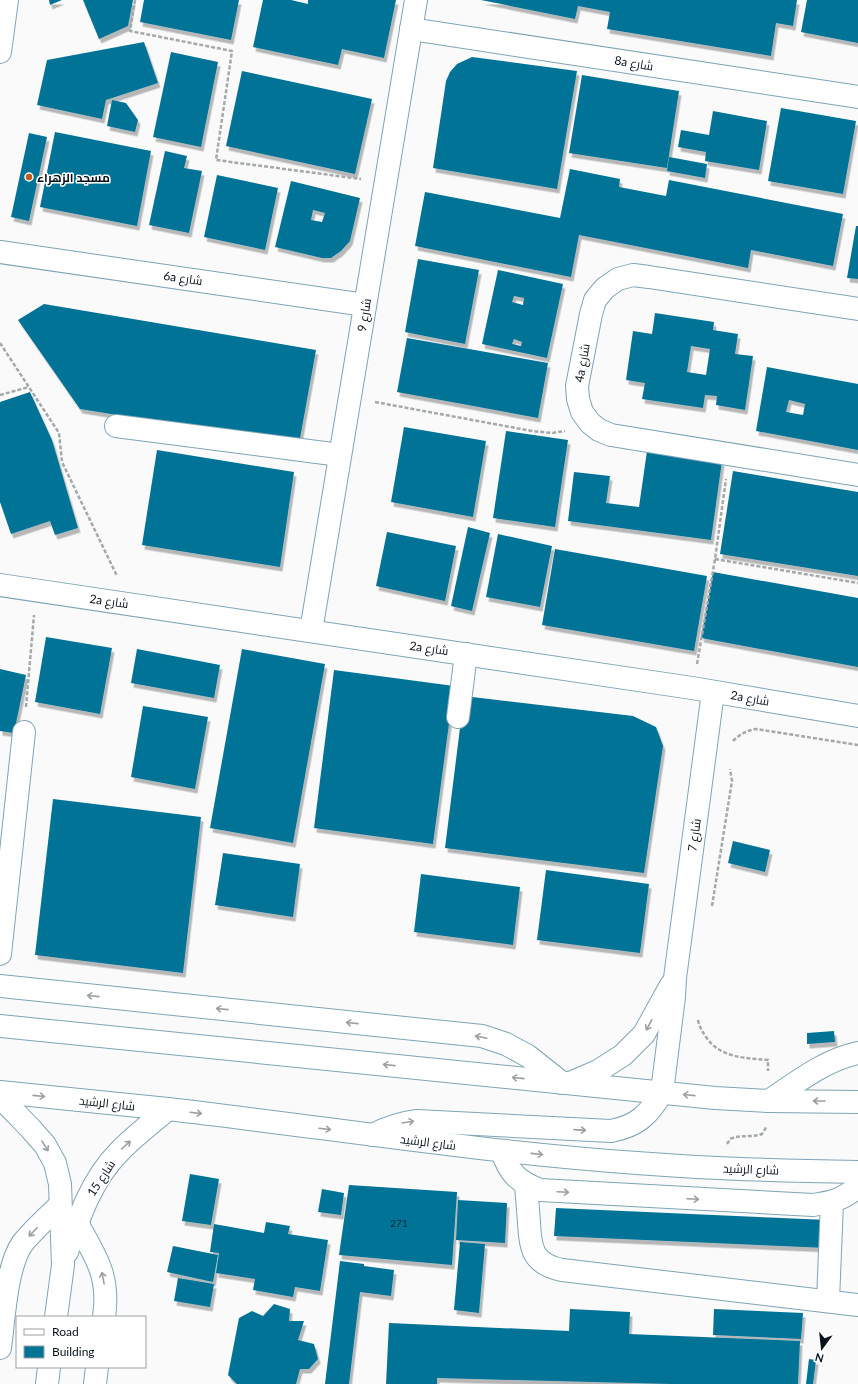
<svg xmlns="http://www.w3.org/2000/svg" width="858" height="1384" font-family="Lato,Cairo,sans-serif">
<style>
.building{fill:#037396;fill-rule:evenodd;filter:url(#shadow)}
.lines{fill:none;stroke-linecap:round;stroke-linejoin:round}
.minor-casing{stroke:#7fa4b5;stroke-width:24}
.major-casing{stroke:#7fa4b5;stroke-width:24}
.path{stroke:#a4a9ab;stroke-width:2.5;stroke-dasharray:4 2;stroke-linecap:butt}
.minor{stroke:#fff;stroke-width:22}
.major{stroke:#fff;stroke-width:22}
.oneway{stroke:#9ba0a3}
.poi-dot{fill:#bd5c1e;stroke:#fff;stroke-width:1.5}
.labels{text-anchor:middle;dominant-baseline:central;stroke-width:3;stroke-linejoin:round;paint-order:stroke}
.number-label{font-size:10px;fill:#042a38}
.street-label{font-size:12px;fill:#051218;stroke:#fff}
.poi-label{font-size:12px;font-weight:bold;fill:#051218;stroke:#fff;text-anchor:start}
</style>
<defs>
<filter id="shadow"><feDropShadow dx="2.5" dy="4.5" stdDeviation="0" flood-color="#0004"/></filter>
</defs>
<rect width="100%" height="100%" fill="#fafafa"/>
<g class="building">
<polygon points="49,0 62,0 50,5"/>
<polygon points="83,0 133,0 128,26 99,39"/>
<polygon points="144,0 239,0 231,40 140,22"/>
<polygon points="263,0 291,0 308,4 308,0 396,0 384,58 342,49 338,65 253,47"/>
<polygon points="481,0 797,0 793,26 776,23 771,56 607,29 610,12 578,6 575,19"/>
<polygon points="807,0 858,0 858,43 801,32"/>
<polygon points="144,42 158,83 106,100 102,119 37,105 47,60"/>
<polygon points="171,52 218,62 201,147 153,137"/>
<polygon points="472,57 577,71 557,189 433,168 446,81 450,72 457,64"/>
<polygon points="242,71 372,99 355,174 226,146"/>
<polygon points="582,75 679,91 667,168 569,153"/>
<polygon points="112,100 126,103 138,120 135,132 107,126"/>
<polygon points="781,108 856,121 843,194 768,181"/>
<polygon points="713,111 767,121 759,170 705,161 706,152 678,147 681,130 709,135"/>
<polygon points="55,132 151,151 137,226 40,207"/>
<polygon points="29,133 47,137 29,221 11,217"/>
<polygon points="165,151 187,156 184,168 202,171 189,233 149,225"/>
<polygon points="669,157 707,164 705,178 667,171"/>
<polygon points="570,169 620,179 619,187 666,196 669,180 843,214 833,266 751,250 748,268 579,235 571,277 415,246 425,192 560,218"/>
<polygon points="217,175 278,188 265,250 204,237"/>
<path d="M 291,181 L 360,198 L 350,241 L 341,251 L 331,258 L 322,258 L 275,247 ZM 313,210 L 325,213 L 322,222 L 311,220 Z"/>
<polygon points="856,226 858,226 858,279 847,278"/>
<polygon points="418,259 479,270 465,344 405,332"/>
<path d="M 498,270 L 563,284 L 547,358 L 482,344 ZM 514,296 L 524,298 L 523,305 L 512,302 ZM 514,339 L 522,342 L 521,346 L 512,344 Z"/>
<polygon points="44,304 316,350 299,444 80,409 18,320"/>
<path d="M 655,313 L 714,322 L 713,330 L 738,334 L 735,354 L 753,356 L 745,410 L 716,405 L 717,396 L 705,395 L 703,408 L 642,399 L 645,383 L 626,380 L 633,331 L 652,334 ZM 691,346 L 710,349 L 706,375 L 687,372 Z"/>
<polygon points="407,338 548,363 538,418 397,392"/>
<path d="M 767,367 L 858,384 L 858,450 L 756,431 ZM 789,400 L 805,404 L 803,415 L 786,412 Z"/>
<polygon points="30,392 52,440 78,528 55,535 50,521 11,534 0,502 0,402"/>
<polygon points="404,427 486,441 473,517 391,502"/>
<polygon points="506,431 568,440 555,527 493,518"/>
<polygon points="157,450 294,472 280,567 142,545"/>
<polygon points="647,451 722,461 711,540 568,521 574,472 610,476 606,503 639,507"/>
<polygon points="733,471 858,492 858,576 720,554"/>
<polygon points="468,527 490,533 472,611 451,606"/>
<polygon points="387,532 456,546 445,601 376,586"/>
<polygon points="498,534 552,546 540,607 486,597"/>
<polygon points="555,549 707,576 694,651 542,625"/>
<polygon points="713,572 858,598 858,667 701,638"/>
<polygon points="46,637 112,648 100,714 35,702"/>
<polygon points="137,649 220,665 214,698 131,683"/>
<polygon points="242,649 325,664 293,843 210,828"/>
<polygon points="0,669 26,675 14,733 0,731"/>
<polygon points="334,670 454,686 433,844 314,828"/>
<polygon points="464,696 633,716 656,727 663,746 644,873 445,848"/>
<polygon points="143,706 208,717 195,789 131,777"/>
<polygon points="53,799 201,817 183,973 35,955"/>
<polygon points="733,841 770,850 765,872 728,863"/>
<polygon points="223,853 300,864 293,917 215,905"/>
<polygon points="546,870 649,884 640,953 537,940"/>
<polygon points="421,874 520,887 513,945 414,932"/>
<polygon points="834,1031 835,1042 807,1044 807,1033"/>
<polygon points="190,1174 219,1179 211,1225 182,1221"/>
<polygon points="349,1185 457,1192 452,1265 339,1255"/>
<polygon points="322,1189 344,1193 341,1215 318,1212"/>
<polygon points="458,1200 507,1203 505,1243 456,1240"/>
<polygon points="556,1208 828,1220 827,1248 554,1236"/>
<polygon points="266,1222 290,1226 288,1234 328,1240 320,1291 295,1287 293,1297 253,1290 255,1279 216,1273 219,1253 210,1252 214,1224 264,1233"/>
<polygon points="460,1242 485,1244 479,1313 454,1310"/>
<polygon points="173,1246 218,1255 213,1282 167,1272"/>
<polygon points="340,1261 364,1264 364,1266 394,1270 391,1296 360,1292 349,1384 325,1384"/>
<polygon points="178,1278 214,1284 210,1307 174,1301"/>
<polygon points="274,1304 290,1309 289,1321 304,1321 298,1340 314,1344 318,1359 309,1369 300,1369 296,1384 237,1384 228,1375 239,1318 252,1311 263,1316"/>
<polygon points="570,1309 630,1312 629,1334 800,1341 798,1384 670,1384 437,1378 437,1384 386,1384 389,1323 569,1331"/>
<polygon points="714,1309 803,1313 801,1339 713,1335"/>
<polygon points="809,1359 816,1360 813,1384 806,1384"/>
</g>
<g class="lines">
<g class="minor-casing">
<g id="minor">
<polyline points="411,29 858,97"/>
<polyline points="0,52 7,0"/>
<polyline points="0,252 365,305"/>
<polyline points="858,309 649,277 633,275 618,279 605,288 595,300 591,314 577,386 578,399 582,412 590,423 599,430 611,435 858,475"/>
<polyline points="116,426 340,455"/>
<polyline points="0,585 692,688 858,716"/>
<polyline points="311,631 416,0"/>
<polyline points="458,717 466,654"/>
<polyline points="0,954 24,732"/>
<polyline points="0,986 482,1036 506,1044 528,1056 562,1083"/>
<polyline points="570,1083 598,1071 623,1055 644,1034 671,985"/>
<polyline points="662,1092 674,997 675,978 713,692"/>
<polyline points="0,1097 31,1129 45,1145 55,1163 60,1184 63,1265 56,1317"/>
<path d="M 769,1101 C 797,1082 825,1060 858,1053"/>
<path d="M 502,1151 C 509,1173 518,1182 540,1190 L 813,1205 C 833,1202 841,1200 858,1187"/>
<path d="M 526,1185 C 527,1197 528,1210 529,1222 C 530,1249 533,1264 562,1270 L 858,1305"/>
<path d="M 77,1223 C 96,1257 110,1276 104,1317"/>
<path d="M 67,1252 C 79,1217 92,1179 119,1152 C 134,1136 152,1123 168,1109"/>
<polyline points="828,1301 832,1202"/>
<path d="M 0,1348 C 4,1319 6,1268 22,1244 C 33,1230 48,1217 60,1205"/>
<polyline points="47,1384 49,1367"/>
<polyline points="95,1384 97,1367"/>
</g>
</g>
<g class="major-casing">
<g id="major">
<polyline points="0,1026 715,1098 769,1101 858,1102"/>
<path d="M 0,1092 C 56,1098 112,1103 168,1109 C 324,1127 480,1152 637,1163 C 711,1169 784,1171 858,1172"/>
<path d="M 373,1135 C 388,1127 401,1123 417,1121 L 611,1131 C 637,1126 649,1115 662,1092"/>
</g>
</g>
<g class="path">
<polyline points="135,0 130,31 232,51 216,160 361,179"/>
<polyline points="0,343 59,433 62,462 117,576"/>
<polyline points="0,395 29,387"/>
<polyline points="375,402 532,431 552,433 565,431"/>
<polyline points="715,559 858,583"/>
<polyline points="697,664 715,559 726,479"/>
<polyline points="26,707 34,615"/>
<path d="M 733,741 C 740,734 746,731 756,729 L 858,745"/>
<polyline points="712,906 732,781 730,769"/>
<path d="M 698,1020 C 699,1026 702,1031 706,1037 C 720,1058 745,1058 768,1060 L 768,1071"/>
<path d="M 727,1144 L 730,1139 C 742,1134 750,1138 762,1134 L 767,1126"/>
</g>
<use href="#minor" class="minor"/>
<use href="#major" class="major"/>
</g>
<defs><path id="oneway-shaft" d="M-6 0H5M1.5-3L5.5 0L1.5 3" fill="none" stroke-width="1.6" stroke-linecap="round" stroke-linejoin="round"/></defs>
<g class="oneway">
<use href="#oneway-shaft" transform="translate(93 996) rotate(-174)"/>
<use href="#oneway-shaft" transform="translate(222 1009) rotate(-174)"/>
<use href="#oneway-shaft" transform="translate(352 1023) rotate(-174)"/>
<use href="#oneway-shaft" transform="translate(649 1025) rotate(119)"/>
<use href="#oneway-shaft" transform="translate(481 1037) rotate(-168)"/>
<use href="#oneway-shaft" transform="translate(389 1065) rotate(-174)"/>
<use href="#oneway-shaft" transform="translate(518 1078) rotate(-174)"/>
<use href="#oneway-shaft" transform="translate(689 1095) rotate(-174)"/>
<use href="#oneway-shaft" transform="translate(39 1096) rotate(6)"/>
<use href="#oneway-shaft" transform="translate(819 1101) rotate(-180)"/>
<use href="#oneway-shaft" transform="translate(196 1113) rotate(7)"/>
<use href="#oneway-shaft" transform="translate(408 1122) rotate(-9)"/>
<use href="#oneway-shaft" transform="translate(325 1129) rotate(7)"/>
<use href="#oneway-shaft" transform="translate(580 1130) rotate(4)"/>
<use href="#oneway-shaft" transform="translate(126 1145) rotate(-42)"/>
<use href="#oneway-shaft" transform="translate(45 1146) rotate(58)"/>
<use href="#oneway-shaft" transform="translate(537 1154) rotate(6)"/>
<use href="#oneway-shaft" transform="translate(563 1192) rotate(3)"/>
<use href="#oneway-shaft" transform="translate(693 1199) rotate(3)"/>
<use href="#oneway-shaft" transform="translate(33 1232) rotate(134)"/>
<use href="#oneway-shaft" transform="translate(103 1278) rotate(-101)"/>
</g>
<circle class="poi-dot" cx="29" cy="177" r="4"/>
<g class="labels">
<g class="number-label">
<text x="399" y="1223">271</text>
</g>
<g class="street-label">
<text transform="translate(634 63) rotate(9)">8a شارع</text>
<text transform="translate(183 278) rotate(8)">6a شارع</text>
<text transform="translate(364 315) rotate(-81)">شارع 9</text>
<text transform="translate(582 363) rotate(-80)">4a شارع</text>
<text transform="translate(109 601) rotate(8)">2a شارع</text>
<text transform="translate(429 648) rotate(8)">2a شارع</text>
<text transform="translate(750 698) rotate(10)">2a شارع</text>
<text transform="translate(694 835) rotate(-82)">شارع 7</text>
<text transform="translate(107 1103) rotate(6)">شارع الرشيد</text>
<text transform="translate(428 1142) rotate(7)">شارع الرشيد</text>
<text transform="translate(751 1169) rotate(2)">شارع الرشيد</text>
<text transform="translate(101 1178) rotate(-57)">شارع 15</text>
</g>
<g class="poi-label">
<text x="37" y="177">مسجد الزهراء</text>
</g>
</g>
<rect x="16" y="1316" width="130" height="52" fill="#ffffff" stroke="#9ba0a3"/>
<rect x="24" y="1329" width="20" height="6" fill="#ffffff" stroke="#9ba0a3"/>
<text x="52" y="1336" font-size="12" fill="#051218">Road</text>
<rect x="24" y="1346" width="20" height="12" fill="#037396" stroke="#9ba0a3"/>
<text x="52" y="1356" font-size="12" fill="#051218">Building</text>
<g transform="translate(822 1348) rotate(195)" stroke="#ffffff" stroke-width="3" paint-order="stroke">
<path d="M0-3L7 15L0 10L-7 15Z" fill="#051218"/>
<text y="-6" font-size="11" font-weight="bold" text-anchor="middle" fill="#051218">N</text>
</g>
</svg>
